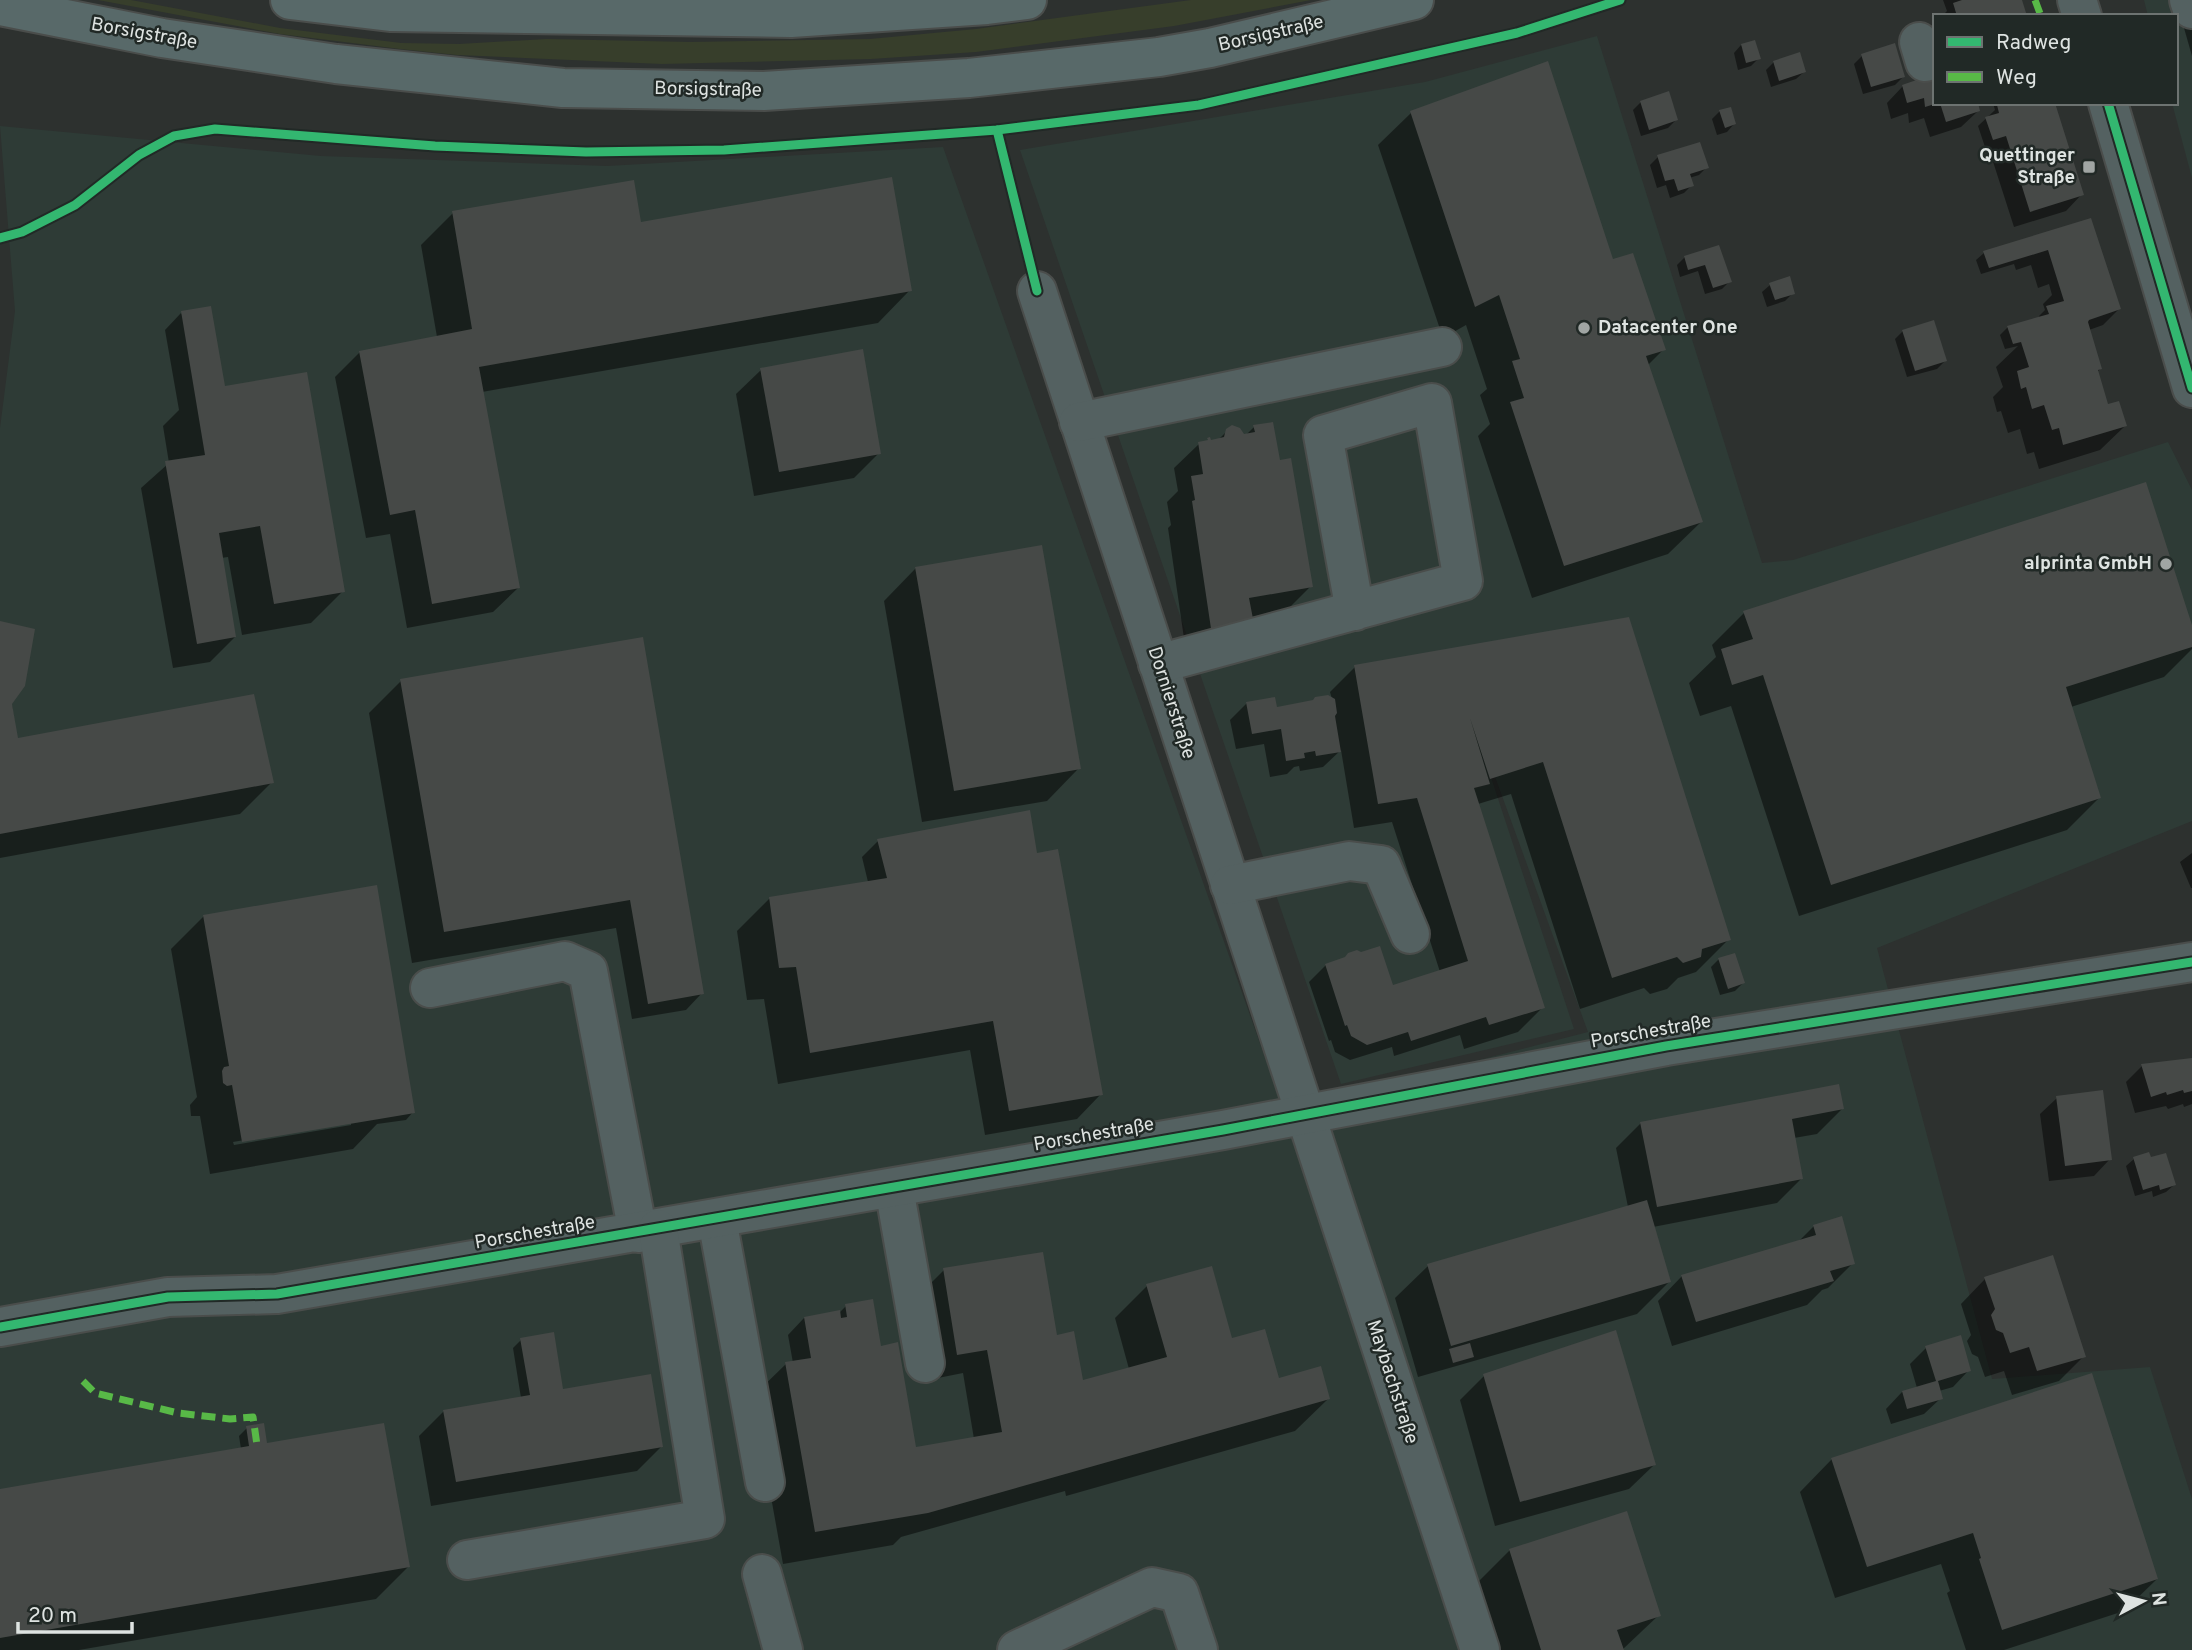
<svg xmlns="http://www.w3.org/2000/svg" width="2192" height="1650" font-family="Overpass,sans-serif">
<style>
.built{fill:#2e3b36}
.green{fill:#373e2b}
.shadow{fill:#0007;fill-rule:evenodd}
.building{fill:#464947}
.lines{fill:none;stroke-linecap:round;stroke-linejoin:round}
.minor-casing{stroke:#4a4d4b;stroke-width:42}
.major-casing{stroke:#4a4d4b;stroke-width:42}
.minor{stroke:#546161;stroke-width:38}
.major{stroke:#586969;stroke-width:38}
.quiet{stroke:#58b947;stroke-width:7;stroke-dasharray:14 7;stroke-linecap:butt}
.cycleway-casing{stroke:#212926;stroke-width:13}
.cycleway{stroke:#33b770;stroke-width:9}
.poi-dot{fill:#a0a5a3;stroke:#212926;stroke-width:2.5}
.labels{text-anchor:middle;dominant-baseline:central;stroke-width:5;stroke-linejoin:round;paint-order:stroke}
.street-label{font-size:19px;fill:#dee3e1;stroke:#212926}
.poi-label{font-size:19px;font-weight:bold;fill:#dee3e1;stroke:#212926;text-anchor:end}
</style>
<rect width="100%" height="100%" fill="#2d312f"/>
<g class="built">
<polygon points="2144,0 2192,0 2192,178 2172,103 2176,103 2176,16 2148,16"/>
<polygon points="1597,36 1762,563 1793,560 2168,442 2192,490 2192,821 1877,948 1992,1379 2150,1367 2192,1499 2192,1650 0,1650 0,428 15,311 0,126 321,156 607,166 943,147 1280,1100 1340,1096 1588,1032 1450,653 1574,1029 1341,1084 1020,150 1425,82"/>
</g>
<polygon class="green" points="98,0 131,0 280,28 401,43 459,44 547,39 690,42 870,39 976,29 1191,0 1311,0 1174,26 976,52 871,59 662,64 457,55 400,49 280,34"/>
<g class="shadow">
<polygon points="1943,0 2020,0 2025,16 1942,16 1947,11"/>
<polygon points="2176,0 2192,0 2192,56"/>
<polygon points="1741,45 1759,58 1751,66 1738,70 1734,53"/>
<polygon points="1862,56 1903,77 1895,85 1863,94 1854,64"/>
<polygon points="1774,62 1804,72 1796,79 1771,87 1766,70"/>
<polygon points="1903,86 1935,103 1975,103 1978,111 1961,127 1930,137 1924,118 1909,123 1908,113 1891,119 1887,103"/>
<polygon points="1641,102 1676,120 1668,128 1641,136 1633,110"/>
<polygon points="1993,103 2053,103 2082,194 2066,211 2014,227 1988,146 1985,147 1978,126 1995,110"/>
<polygon points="1720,111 1734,124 1727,132 1717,135 1712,119"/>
<polygon points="1411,113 1664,349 1647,366 1701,522 1668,554 1532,598 1478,436 1490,424 1480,395 1487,389 1466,325 1443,338 1378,145"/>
<polygon points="1658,157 1707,167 1699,175 1689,178 1692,185 1684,193 1670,198 1666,185 1657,188 1650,165"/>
<polygon points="453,213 640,224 910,290 878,323 482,392 518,588 493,612 407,628 390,534 366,538 335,377 360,352 437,337 421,245"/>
<polygon points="2090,220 2119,309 2103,325 2089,330 2100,369 2097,372 2107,407 2125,426 2100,450 2039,469 2034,452 2027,454 2020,429 2008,433 2001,411 1997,412 1993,397 2003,387 1996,367 2018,346 2005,349 2000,335 2008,327 2040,318 2039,316 2045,310 2043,304 2052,295 2049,284 2038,288 2031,265 2016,270 2014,264 1981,274 1976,260 1984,253"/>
<polygon points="1718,247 1730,281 1722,289 1705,294 1698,271 1680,277 1677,265 1685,257"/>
<polygon points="1770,285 1793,293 1785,301 1767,307 1762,292"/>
<polygon points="181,313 343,591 311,623 242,635 228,557 221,558 235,637 210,662 173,668 141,488 169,463 163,426 179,410 165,330"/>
<polygon points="1903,331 1945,361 1937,369 1907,377 1895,339"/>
<polygon points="761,370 879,453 854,478 754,496 736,394"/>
<polygon points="1254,427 1279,462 1311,586 1286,611 1251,617 1188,666 1168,528 1171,525 1167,502 1178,491 1174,468 1199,444 1218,440 1227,431 1246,435"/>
<polygon points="916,568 1079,768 1047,801 922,822 884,601"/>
<polygon points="1744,613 2192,631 2192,649 2164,677 2071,707 2099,798 2067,830 1799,916 1731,706 1700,716 1689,683 1716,657 1712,645"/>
<polygon points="0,623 17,740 272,782 240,814 0,858"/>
<polygon points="642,639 702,993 686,1010 632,1019 616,928 412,963 369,713 401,681"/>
<polygon points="1448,651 1729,939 1696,972 1678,978 1667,989 1650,994 1644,988 1580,1009 1511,794 1478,804 1543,1007 1518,1032 1464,1049 1460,1035 1394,1056 1392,1047 1350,1060 1335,1052 1331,1040 1329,1041 1309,982 1326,965 1361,954 1392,987 1440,972 1392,822 1354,828 1341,750 1323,767 1300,771 1299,766 1294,767 1287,774 1270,777 1264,744 1236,749 1230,720 1247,703 1275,709 1332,699 1330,692 1355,667"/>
<polygon points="878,841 1101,1094 1077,1119 985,1135 970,1050 778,1084 764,999 747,1000 737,931 769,899 868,882 862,857"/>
<polygon points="2192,853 2192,888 2191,888 2180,862"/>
<path d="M 204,916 L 413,1112 L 406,1120 L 377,1124 L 353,1149 L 210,1174 L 200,1116 L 191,1116 L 190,1105 L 197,1097 L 171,949 ZM 351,1122 L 351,1125 L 234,1145 L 233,1142 Z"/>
<polygon points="1719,959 1743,983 1735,991 1720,995 1711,967"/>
<polygon points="2192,1060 2192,1104 2184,1107 2183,1104 2168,1109 2166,1106 2135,1113 2126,1082 2142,1066"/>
<polygon points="2057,1098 2110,1159 2094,1176 2049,1181 2040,1114"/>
<polygon points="1842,1109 1817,1134 1794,1138 1802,1178 1777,1203 1653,1227 1669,1282 1637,1314 1418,1377 1395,1298 1428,1266 1628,1207 1616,1148 1641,1123"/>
<polygon points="2134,1159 2174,1185 2166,1192 2153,1197 2152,1191 2135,1196 2126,1166"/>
<polygon points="1814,1226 1853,1263 1828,1288 1822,1290 1807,1305 1672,1346 1658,1301 1682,1276 1798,1242"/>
<polygon points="944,1270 1056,1337 1082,1383 1129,1369 1115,1318 1147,1286 1231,1341 1278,1381 1328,1399 1295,1431 1066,1496 1065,1491 901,1537 893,1545 783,1564 753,1396 786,1364 793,1363 788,1335 804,1318 840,1312 846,1306 879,1347 915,1450 974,1439 963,1373 933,1379 919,1295"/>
<polygon points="1985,1279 2084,1356 2059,1381 2012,1395 2004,1371 1985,1377 1978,1357 1972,1354 1967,1341 1971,1335 1961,1304"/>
<polygon points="521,1340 562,1391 662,1446 637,1471 431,1506 419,1436 444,1411 521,1398 513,1348"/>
<polygon points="1926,1348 1969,1370 1953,1387 1939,1391 1941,1398 1924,1414 1891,1424 1886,1409 1902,1392 1917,1388 1910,1364"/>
<polygon points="1484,1376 1654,1465 1629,1489 1495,1526 1460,1400"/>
<polygon points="247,1428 408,1567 376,1599 79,1650 0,1650 0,1491 241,1449 239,1436"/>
<polygon points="1832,1459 2157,1579 2124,1611 2004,1650 1966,1650 1947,1593 1950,1591 1941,1564 1835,1598 1800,1492"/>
<polygon points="1510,1550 1659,1615 1622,1650 1499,1650 1477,1583"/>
</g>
<g class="building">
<polygon points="1962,0 2022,0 2027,16 1957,16 1953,3"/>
<polygon points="1755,40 1761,59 1746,63 1741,44"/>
<polygon points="1895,43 1905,77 1871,87 1861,54"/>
<polygon points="1800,52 1806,72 1779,81 1773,61"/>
<polygon points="1548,61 1613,259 1633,253 1666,350 1646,356 1703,522 1564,566 1510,402 1524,398 1512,361 1520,359 1499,295 1475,307 1410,111"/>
<polygon points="1935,68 1935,104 1925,107 1924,98 1907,103 1902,85 1931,75"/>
<polygon points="1669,91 1678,120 1649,130 1640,101"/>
<polygon points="1940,103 1978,103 1980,111 1946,122"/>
<polygon points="2003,103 2055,103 2084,195 2030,212 2006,136 1993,140 1985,117 1999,113 1997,105"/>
<polygon points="1731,107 1736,124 1725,128 1719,110"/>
<polygon points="1700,142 1709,168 1690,174 1694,186 1678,191 1674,179 1665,181 1657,155"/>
<polygon points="892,177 912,291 479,367 520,588 432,604 415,510 390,515 359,351 472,329 452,211 634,180 641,222"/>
<polygon points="2091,218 2121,309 2089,320 2088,322 2102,369 2098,370 2108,404 2119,401 2127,426 2063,445 2059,428 2052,430 2044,405 2032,409 2026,387 2021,389 2017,371 2029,367 2021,342 2013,344 2007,326 2049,314 2046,306 2064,301 2048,250 1989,268 1983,251"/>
<polygon points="1719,245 1732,282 1713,288 1705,265 1688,270 1684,256"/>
<polygon points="1790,276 1795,294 1775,300 1769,283"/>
<polygon points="211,306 225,386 307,372 345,592 274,604 260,526 219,533 236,637 197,644 165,461 205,455 181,311"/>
<polygon points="1934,320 1947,361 1915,371 1902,330"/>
<polygon points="863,349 881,454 779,472 760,368"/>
<polygon points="1273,422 1280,460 1291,458 1313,587 1249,598 1254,624 1213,642 1192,501 1195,500 1191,476 1203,474 1198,442 1208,440 1207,438 1210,437 1211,440 1224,437 1226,429 1232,425 1240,428 1244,434 1255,432 1253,425"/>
<polygon points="2146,482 2192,625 2192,647 2066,687 2101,798 1831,885 1763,675 1732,685 1721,649 1753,639 1743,611"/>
<polygon points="1042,545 1081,769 954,791 915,567"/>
<polygon points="1629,617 1731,940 1702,949 1701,957 1683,963 1677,957 1612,978 1543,762 1490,779 1470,718 1490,784 1474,788 1545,1008 1489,1025 1486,1017 1411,1041 1408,1032 1367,1045 1351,1036 1347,1025 1345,1026 1325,964 1345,957 1348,953 1357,950 1361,952 1380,946 1393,985 1468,961 1417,798 1378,804 1354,665"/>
<polygon points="0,621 35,629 25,686 12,704 18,738 254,694 274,783 0,834"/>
<polygon points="643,637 704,994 648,1004 630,900 444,932 400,679"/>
<polygon points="1328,695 1335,699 1337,713 1335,716 1341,752 1316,756 1315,751 1304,753 1305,758 1286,761 1281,729 1252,734 1246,702 1275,697 1277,707 1313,700 1315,697"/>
<polygon points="1030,810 1037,853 1058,849 1103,1095 1009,1111 993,1021 810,1053 796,967 779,968 769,897 887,878 877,839"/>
<polygon points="377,885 415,1113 242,1142 232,1085 227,1086 223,1083 222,1071 224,1067 229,1066 203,915"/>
<polygon points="1735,953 1745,983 1728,989 1718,958"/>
<polygon points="2192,1058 2192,1091 2184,1093 2183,1090 2167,1095 2166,1092 2151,1097 2141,1064"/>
<polygon points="1839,1084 1844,1109 1792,1119 1803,1179 1657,1207 1640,1122"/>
<polygon points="2103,1090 2112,1160 2065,1166 2056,1096"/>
<polygon points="2149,1152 2151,1157 2166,1153 2176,1185 2160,1190 2159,1185 2143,1190 2133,1157"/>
<polygon points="1647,1200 1671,1282 1451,1346 1427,1264"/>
<polygon points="1842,1216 1855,1264 1830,1271 1834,1281 1696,1322 1681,1275 1816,1235 1813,1225"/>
<polygon points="1043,1252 1057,1335 1074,1331 1083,1380 1167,1357 1146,1284 1212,1266 1232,1338 1265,1329 1279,1378 1321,1366 1330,1399 928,1513 815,1532 785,1362 811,1358 804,1317 840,1310 841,1318 847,1317 845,1304 873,1299 881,1346 898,1342 916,1447 1002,1432 987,1350 957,1355 943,1268"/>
<polygon points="2053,1255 2086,1357 2037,1371 2029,1347 2010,1353 2003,1333 1996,1330 1991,1315 1995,1309 1984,1277"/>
<polygon points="1616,1330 1656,1465 1520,1502 1483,1374"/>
<polygon points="554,1332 563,1389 651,1374 663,1447 456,1482 443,1410 530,1395 520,1338"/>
<polygon points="1961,1335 1971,1371 1938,1381 1943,1399 1907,1409 1902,1391 1936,1381 1925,1346"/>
<polygon points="1470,1343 1474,1357 1453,1363 1449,1349"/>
<polygon points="2092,1373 2158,1579 2002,1630 1979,1559 1981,1558 1973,1533 1867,1567 1831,1458"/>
<polygon points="264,1423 267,1443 384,1423 410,1567 0,1638 0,1489 249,1446 246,1426"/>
<polygon points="1627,1511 1661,1616 1617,1630 1624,1650 1541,1650 1509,1549"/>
</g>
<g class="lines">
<g class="minor-casing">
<g id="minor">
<polyline points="2077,0 2082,16"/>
<polyline points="2189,0 2192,9"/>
<polyline points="1919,42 1925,62 1935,58"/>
<polyline points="2108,103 2192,388"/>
<polyline points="1037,291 1480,1650"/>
<polyline points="1079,422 1442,347"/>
<polyline points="1158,664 1463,581 1432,403 1323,435 1355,611"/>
<polyline points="1230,885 1349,861 1381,865 1410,934"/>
<polyline points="430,988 565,961 588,971 638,1233"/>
<polyline points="894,1188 925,1363"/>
<polyline points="717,1219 765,1482"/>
<polyline points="0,1327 168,1297 277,1294 1223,1130 1666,1046 2192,962"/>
<polyline points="467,1560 705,1519 658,1229"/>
<polyline points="762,1574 783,1650"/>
<polyline points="1017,1650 1152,1587 1179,1593 1198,1650"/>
</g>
</g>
<g class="major-casing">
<g id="major">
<polyline points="290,0 390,12 791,18 987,5 1027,0"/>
<polyline points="0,6 162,38 336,64 563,88 764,91 969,78 1159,57 1210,48 1414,0"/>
</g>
</g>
<use href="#minor" class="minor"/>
<use href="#major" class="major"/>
<g class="quiet">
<polyline points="2035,0 2041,16"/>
<polyline points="83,1381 95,1393 178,1413 230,1419 253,1417 257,1445"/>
</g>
<g class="cycleway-casing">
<g id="cycleway">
<polyline points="2108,103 2192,388"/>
<polyline points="997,130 1037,291"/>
<polyline points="0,238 22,232 75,205 139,155 174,136 215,129 435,146 586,152 724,150 997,130 1199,105 1517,33 1620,0"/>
<polyline points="0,1327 168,1297 277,1294 1223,1130 1666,1046 2192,962"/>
</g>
</g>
<use href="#cycleway" class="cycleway"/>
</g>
<g class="poi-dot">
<rect x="2082" y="160" width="14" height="14" rx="3.5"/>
<circle cx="1584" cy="328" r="7"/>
<circle cx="2166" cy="564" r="7"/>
</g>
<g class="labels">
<g class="street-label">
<text transform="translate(144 34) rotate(10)">Borsigstraße</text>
<text transform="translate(1271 34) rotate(-13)">Borsigstraße</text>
<text transform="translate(708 90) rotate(1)">Borsigstraße</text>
<text transform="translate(1171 703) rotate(72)">Dornierstraße</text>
<text transform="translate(1651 1032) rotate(-10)">Porschestraße</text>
<text transform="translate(1094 1135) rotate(-10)">Porschestraße</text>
<text transform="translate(535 1233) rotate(-10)">Porschestraße</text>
<text transform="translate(1392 1382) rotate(72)">Maybachstraße</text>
</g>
<g class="poi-label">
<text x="2075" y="156">Quettinger<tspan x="2075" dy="22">Straße</tspan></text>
<text x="1598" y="328" text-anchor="start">Datacenter One</text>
<text x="2152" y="564">alprinta GmbH</text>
</g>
</g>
<rect x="1933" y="14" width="245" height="91" fill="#212926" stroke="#6d7371" stroke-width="2"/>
<rect x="1947" y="37" width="35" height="10" fill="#33b770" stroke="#6d7371" stroke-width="2"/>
<text x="1996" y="49" font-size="21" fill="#dee3e1">Radweg</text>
<rect x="1947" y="72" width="35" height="10" fill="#58b947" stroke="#6d7371" stroke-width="2"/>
<text x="1996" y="84" font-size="21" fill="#dee3e1">Weg</text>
<g transform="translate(2143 1601) rotate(83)" stroke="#212926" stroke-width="5" paint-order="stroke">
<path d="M0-5L12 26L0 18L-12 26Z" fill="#dee3e1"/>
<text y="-10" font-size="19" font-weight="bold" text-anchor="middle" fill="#dee3e1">N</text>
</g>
<path d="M18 1622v10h114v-10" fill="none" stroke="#dee3e1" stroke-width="3.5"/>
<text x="28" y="1622" font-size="21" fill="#dee3e1" stroke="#212926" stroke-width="5" paint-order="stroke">20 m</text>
</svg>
